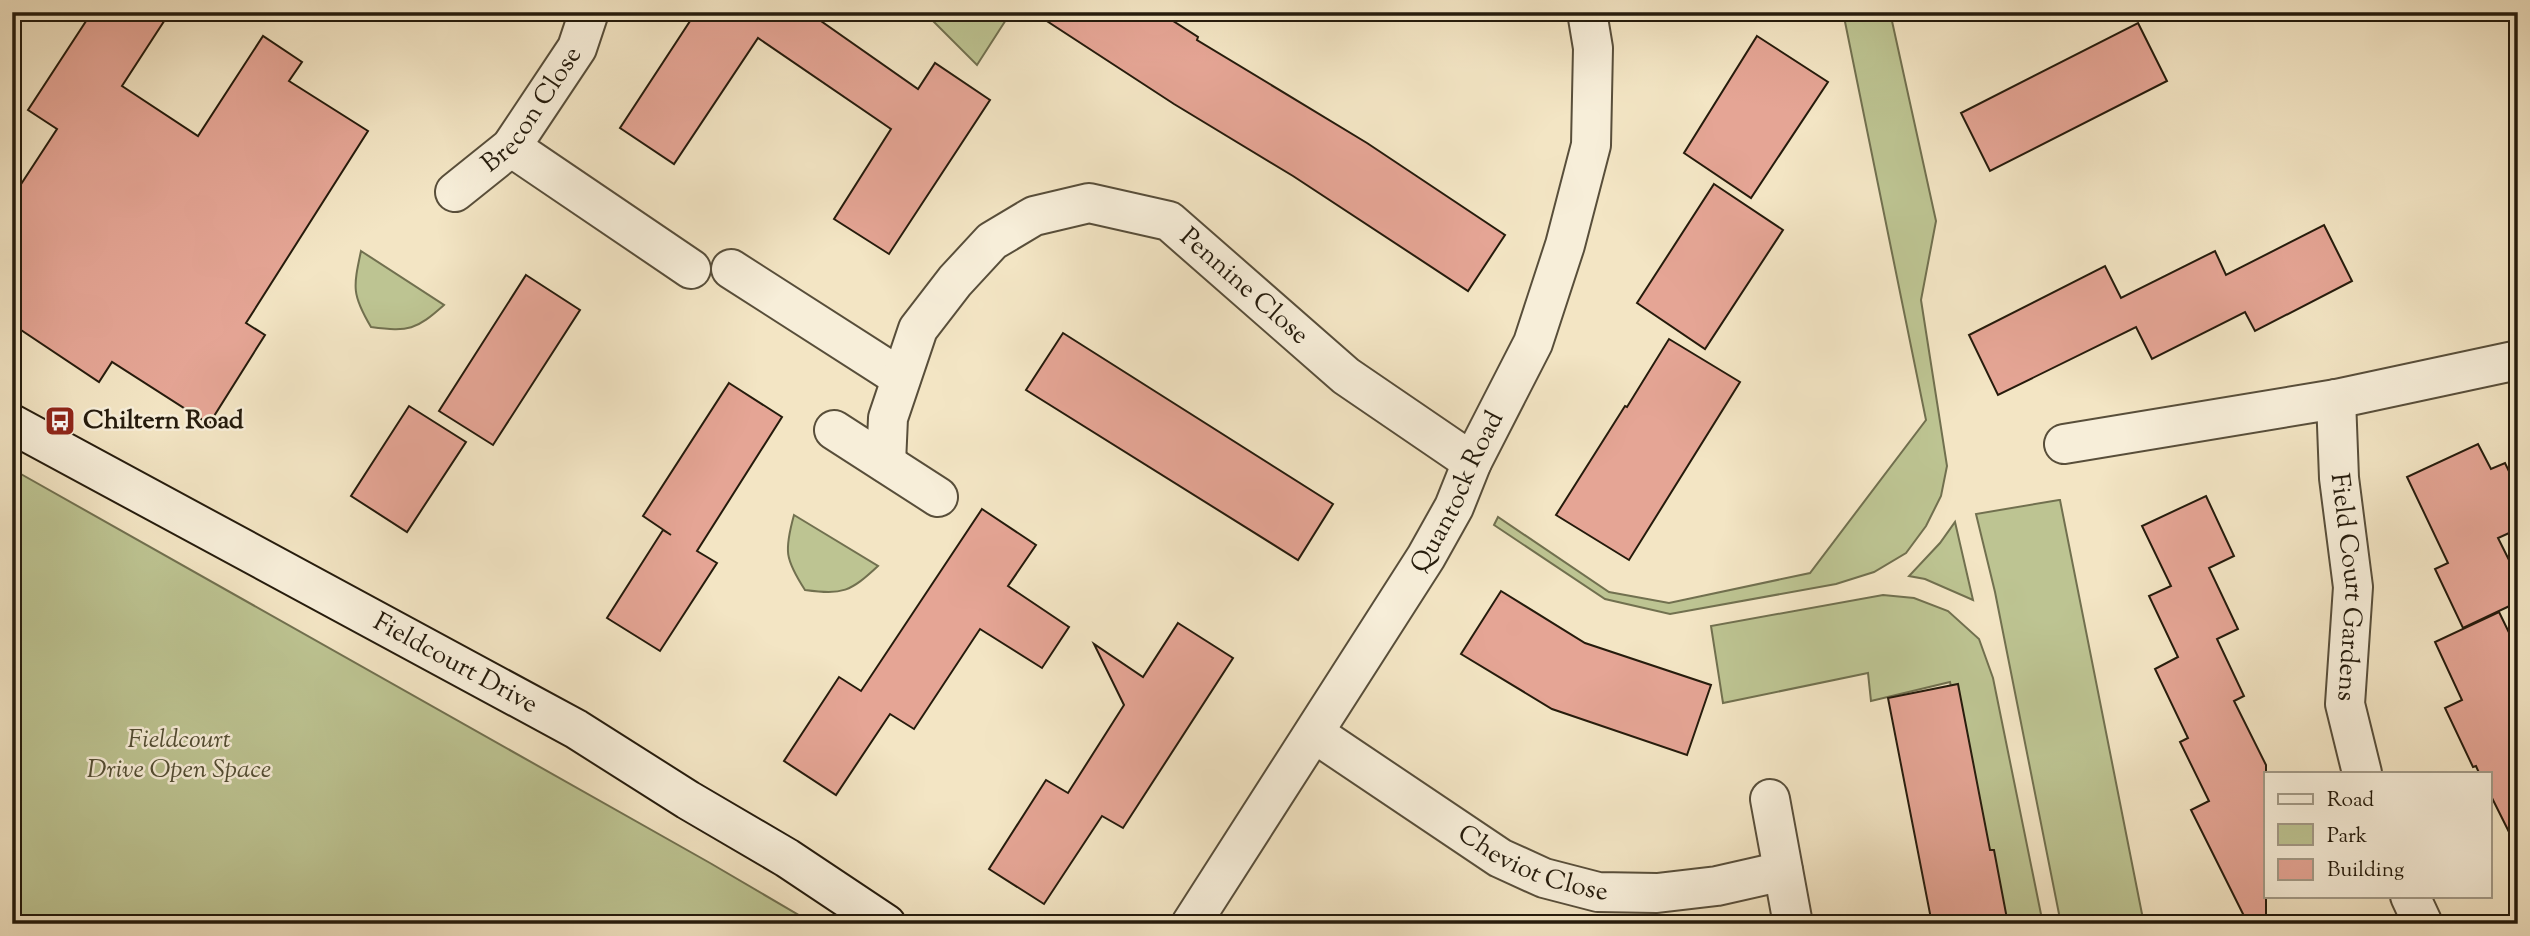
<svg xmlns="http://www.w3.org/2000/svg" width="2530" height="936" font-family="'Sorts Mill Goudy',serif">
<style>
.green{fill:#bdc492;stroke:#71704f;stroke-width:2}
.building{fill:#e5a595;stroke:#251b0c;stroke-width:2}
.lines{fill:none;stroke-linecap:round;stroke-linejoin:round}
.street-casing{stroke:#584e3a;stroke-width:42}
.secondary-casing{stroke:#251b0c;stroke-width:42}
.street{stroke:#f7eed9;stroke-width:38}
.secondary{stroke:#f7eed9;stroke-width:38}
.labels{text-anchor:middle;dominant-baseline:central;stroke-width:5;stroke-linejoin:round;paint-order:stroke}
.street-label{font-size:26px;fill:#251b0c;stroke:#f7eed9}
.poi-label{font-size:26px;font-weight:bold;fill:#251b0c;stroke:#f7eed9;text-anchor:start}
.park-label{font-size:26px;font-style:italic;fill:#534e34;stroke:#f7eed9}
</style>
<rect width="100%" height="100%" fill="#f3e5c4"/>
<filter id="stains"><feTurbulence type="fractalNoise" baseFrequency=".00286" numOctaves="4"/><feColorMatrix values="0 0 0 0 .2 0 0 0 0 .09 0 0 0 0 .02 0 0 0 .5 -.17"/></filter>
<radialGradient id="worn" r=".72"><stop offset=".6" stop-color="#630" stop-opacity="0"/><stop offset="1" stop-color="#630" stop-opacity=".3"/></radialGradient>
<g class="green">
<polygon points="927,12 1011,12 977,65 928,16"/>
<polygon points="1843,12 1890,12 1936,221 1921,300 1947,466 1941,496 1926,526 1906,553 1874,572 1836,584 1670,614 1605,599 1494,525 1498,517 1609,592 1669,603 1810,573 1926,420"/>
<path d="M 361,251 L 444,305 C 416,330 409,332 371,327 C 352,295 353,288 361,251 Z"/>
<polygon points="12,469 710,863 814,924 12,924"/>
<polygon points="2059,500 2060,500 2144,924 2061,924 1995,592 1976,514"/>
<path d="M 794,515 L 878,566 C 850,592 843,595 805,590 C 785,559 784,551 794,515 Z"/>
<polygon points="1955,522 1973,600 1925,579 1909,576 1940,543"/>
<polygon points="1883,595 1914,598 1948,611 1979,639 1993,678 2043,924 2003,924 1950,682 1871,701 1868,673 1723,703 1711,626"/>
</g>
<g class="building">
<polygon points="92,12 170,12 122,86 198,136 263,36 302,62 289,81 368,131 246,323 265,335 209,424 112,362 99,382 12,324 12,198 57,129 28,110"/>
<polygon points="696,12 808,12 918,89 935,63 990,100 889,254 834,219 891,129 758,38 674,164 620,128"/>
<polygon points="1033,12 1159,12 1198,37 1197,40 1367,143 1505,235 1468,291 1293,176 1174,104"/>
<polygon points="2138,23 2167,81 1990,171 1961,113"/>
<polygon points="1757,36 1828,82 1751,198 1684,153"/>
<polygon points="1714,184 1783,230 1705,349 1637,303"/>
<polygon points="2324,225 2352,281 2255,331 2245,312 2152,359 2136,327 1998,395 1969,335 2105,266 2121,298 2215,251 2226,275"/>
<polygon points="526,275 580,310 493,445 439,411"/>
<polygon points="1063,333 1333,504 1298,560 1026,390"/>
<polygon points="1669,339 1740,382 1629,560 1556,515 1625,406 1627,407"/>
<polygon points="729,383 782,417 697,551 717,563 660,651 607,618 663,530 671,535 643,516"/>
<polygon points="409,406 466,442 407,532 351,496"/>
<polygon points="2478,444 2491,469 2505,463 2518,490 2518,529 2498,538 2518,578 2518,602 2463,628 2435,569 2448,563 2407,477"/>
<polygon points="2206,496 2234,556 2209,568 2238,629 2217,639 2244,696 2234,701 2266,765 2266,924 2248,924 2191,810 2209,801 2180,742 2188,738 2155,669 2178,657 2149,596 2171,586 2142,526"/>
<polygon points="982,509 1036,545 1008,586 1069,627 1042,668 980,629 914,729 890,714 836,795 784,761 839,677 861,691"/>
<polygon points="1501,591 1585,643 1711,685 1687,755 1552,709 1461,654"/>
<polygon points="2499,612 2518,651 2518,850 2490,794 2490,773 2479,773 2476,766 2473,767 2445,708 2462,700 2435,642"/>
<polygon points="1178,623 1233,658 1123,828 1102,816 1044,904 989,869 1046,780 1068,793 1124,705 1094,644 1143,677"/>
<polygon points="1958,684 1990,850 1994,850 2008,924 1932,924 1888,698"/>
</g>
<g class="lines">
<g class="street-casing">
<g id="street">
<polyline points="511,147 691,269"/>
<path id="s1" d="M 455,192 L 511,147 L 577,48 L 589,12"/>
<polyline points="731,269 901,378"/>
<path id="s2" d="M 2336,399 L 2339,478 L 2353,587 L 2345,704 L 2362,773"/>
<polyline points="834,430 938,497"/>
<polyline points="2064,444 2336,399 2518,360"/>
<path id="s3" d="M 886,463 L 888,418 L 918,329 L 955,281 L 992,241 L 1034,216 L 1089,203 L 1169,221 L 1346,376 L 1472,462"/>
<path id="s4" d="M 1314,733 L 1500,858 L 1544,878 L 1598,892 L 1657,893 L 1717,886 L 1783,871"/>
<polyline points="1770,799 1793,924"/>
<polyline points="2410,896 2423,924"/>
<path id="s5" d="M 1191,924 L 1426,557 L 1454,507 L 1472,462 L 1533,343 L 1565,245 L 1591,145 L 1593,48 L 1587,12"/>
</g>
</g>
<g class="secondary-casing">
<g id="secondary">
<path id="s6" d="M 12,424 L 576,729 L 688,800 L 787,858 L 886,924"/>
</g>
</g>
<use href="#street" class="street"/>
<use href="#secondary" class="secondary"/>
</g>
<defs>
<g id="bus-square" transform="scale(1.575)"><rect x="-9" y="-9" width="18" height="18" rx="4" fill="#8f2418" stroke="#f7eed9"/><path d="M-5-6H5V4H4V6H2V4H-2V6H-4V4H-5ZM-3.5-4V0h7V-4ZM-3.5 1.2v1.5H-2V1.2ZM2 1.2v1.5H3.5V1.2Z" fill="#fff"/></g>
</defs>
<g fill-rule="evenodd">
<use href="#bus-square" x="60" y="421"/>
</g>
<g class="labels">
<g class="street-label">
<text stroke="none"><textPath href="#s1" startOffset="114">Brecon Close</textPath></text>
<text stroke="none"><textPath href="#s3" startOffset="541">Pennine Close</textPath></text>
<text stroke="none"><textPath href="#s5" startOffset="508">Quantock Road</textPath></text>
<text stroke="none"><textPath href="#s2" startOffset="189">Field Court Gardens</textPath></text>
<text stroke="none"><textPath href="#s6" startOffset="504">Fieldcourt Drive</textPath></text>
<text stroke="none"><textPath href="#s4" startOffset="257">Cheviot Close</textPath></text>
</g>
<g class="poi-label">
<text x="83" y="421">Chiltern Road</text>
</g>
<g class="park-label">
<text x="179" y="740">Fieldcourt<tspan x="179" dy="30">Drive Open Space</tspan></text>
</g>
</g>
<rect width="2530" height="936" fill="none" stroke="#f3e5c4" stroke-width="42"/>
<rect x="14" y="14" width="2502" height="908" fill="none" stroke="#251b0c" stroke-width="3.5"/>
<rect x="21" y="21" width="2488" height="894" fill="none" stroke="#251b0c" stroke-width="2"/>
<rect x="2264" y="772" width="228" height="126" fill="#f7eed9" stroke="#a39a87" stroke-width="2"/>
<rect x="2278" y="794" width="35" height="10" fill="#f7eed9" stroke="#a39a87" stroke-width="2"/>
<text x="2327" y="806" font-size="21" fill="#251b0c">Road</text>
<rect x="2278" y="824" width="35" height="21" fill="#bdc492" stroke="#a39a87" stroke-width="2"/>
<text x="2327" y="842" font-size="21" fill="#251b0c">Park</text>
<rect x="2278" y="859" width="35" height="21" fill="#e5a595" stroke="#a39a87" stroke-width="2"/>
<text x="2327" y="876" font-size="21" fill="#251b0c">Building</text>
<rect width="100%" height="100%" filter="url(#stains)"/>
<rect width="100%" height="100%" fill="url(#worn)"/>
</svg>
